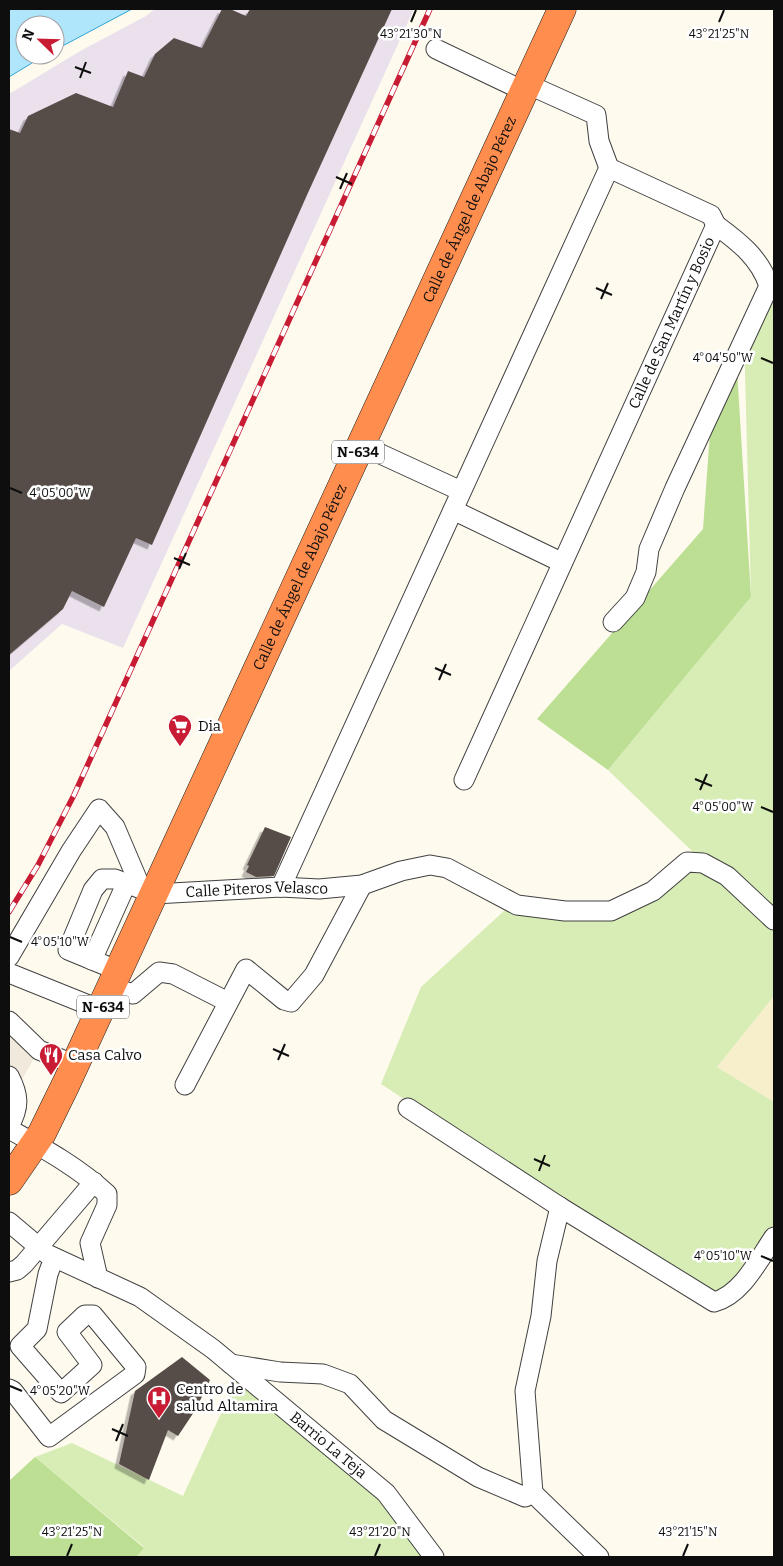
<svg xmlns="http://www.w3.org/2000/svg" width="783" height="1566" font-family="Bitter,serif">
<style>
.industrial{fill:#ebe1ed}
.farmland{fill:#f7efcc}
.green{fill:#d7edb5}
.forest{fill:#bcdf93}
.plaza{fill:#f0e9dc}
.water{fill:#afe6fb;stroke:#30a5d7}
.building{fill:#574d49;filter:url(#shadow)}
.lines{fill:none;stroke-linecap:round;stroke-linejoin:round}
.minor-casing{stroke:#414141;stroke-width:21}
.highway-casing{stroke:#1f1f1f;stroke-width:29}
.minor{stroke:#fff;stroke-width:19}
.highway{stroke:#ff8d4d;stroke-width:28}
.rail-casing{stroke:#c81b34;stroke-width:5.5}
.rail{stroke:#fff;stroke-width:4;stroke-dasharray:11;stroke-linecap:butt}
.ticks{fill:none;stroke:#0e0e0e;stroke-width:2}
.labels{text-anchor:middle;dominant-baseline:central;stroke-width:5;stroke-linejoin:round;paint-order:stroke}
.shield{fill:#fff;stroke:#565656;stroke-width:1}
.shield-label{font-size:14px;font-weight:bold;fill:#0e0e0e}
.street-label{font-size:15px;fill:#0e0e0e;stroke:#fff}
.poi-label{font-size:15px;fill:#0e0e0e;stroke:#fff;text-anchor:start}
.ticks-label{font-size:12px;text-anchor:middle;fill:#0e0e0e;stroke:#fff;stroke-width:5;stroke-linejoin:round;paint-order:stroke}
</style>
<defs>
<filter id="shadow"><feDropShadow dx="-4.5" dy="4.5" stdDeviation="0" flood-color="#0004"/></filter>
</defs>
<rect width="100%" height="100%" fill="#fffaee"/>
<polygon class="industrial" points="155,9 414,9 123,648 62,624 9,671 9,94 82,50 146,16"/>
<polygon class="farmland" points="774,996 774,1102 717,1067"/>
<g class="green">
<polygon points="763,297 774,304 774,996 717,1067 774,1102 774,1229 727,1298 714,1302 381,1084 421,987 505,910 561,915 618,916 695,854 608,770 751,597 744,335"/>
<polygon points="240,1372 386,1493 435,1557 136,1557 144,1547 35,1457 72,1443 183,1496"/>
</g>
<g class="forest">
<polygon points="736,353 751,597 608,770 537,719 703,529 711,418"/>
<polygon points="35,1457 144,1548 136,1557 9,1557 9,1481"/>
</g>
<polygon class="plaza" points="9,1028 35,1057 19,1084 9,1064"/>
<polygon class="water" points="9,9 132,9 55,50 55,25 25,25 25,55 45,55 9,77"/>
<g class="building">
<polygon points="222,9 230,9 246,16 250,9 392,9 307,195 152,545 136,538 104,607 72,591 63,609 9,655 9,129 20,133 28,116 76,93 113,107 128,71 144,77 155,54 174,38 202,48"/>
<polygon points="265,827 291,837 274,876 256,877 246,872 249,866 247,865"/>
<polygon points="182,1357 210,1380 196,1409 178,1436 168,1430 149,1480 119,1464 135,1391"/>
</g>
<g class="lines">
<g class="minor-casing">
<g id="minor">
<polyline points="436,49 524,91"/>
<polyline points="527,84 596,115 599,141 609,168"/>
<polyline points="609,168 711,215 716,225"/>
<polyline points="361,445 461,491"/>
<polyline points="453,510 561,562"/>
<path id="s1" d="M 464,780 L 716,225 C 739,242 760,258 769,286 L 675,488 L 649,549 L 646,572 L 635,598 L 613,622"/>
<polyline points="281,887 609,168"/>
<polyline points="9,957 71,851 99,809 115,827 141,888"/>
<polyline points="92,960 127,882"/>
<path id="s2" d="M 119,971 L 68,950 L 93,890 L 102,879 L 115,879 L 154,894 L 281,887 L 319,889 L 362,885 L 401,871 L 430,865 L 447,868 L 517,905 L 565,911 L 611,911 L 653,891 L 687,862 L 703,863 L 727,876 L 774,920"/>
<polyline points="9,973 101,1010"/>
<polyline points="112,987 133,994 159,972 173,974 228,1002"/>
<polyline points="9,1021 39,1050 75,1065"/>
<path d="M 9,1076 C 19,1095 20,1107 9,1126"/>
<polyline points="185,1085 246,969 284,1000 291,1002 314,975 362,885"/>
<polyline points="408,1108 560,1207"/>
<path d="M 9,1129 C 43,1148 78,1167 107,1194 L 107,1205 L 90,1243 L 98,1278"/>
<path id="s3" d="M 9,1222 L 47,1254 L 140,1297 L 213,1349 L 386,1493 L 434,1557"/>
<polyline points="9,1272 17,1270 24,1264 94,1182"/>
<path d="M 231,1364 L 280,1372 L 323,1374 L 350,1384 L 384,1420 L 478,1477 L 525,1497 L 533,1493 L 525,1391 L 541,1316 L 547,1261 L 560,1207 L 714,1302 C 742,1295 759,1259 774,1237"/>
<polyline points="9,1389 13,1391 49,1437 135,1374 136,1367 93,1315 85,1315 67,1332 92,1365 61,1393 20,1346 37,1329 48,1274 54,1258"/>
<polyline points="533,1493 599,1557"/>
</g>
</g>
<g class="highway-casing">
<g id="highway">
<path id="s4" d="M 9,1181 L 42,1133 L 66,1084 L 562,9"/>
</g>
</g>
<use href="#minor" class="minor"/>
<use href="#highway" class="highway"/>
<g class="rail-casing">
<polyline id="rail" points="9,912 38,865 74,795 430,9"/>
</g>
<use href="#rail" class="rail"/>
</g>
<path class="ticks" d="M 411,22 L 416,10M 719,22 L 724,10M 75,67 L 91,73M 80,78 L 86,62M 336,177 L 352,184M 340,189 L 347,173M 596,288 L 612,295M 601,299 L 608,283M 761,358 L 773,363M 10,488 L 22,493M 174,558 L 190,565M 179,569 L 186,553M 435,668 L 451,675M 439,680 L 446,664M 695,779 L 712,786M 700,790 L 707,774M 761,807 L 773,812M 10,937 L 22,942M 273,1049 L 289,1056M 278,1060 L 285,1044M 534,1159 L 550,1166M 539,1171 L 545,1155M 761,1256 L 773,1261M 10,1386 L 22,1391M 112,1429 L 128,1436M 116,1441 L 123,1424M 67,1556 L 72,1544M 375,1556 L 380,1544M 683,1556 L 688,1544"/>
<defs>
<g id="supermarket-pin" transform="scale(1.25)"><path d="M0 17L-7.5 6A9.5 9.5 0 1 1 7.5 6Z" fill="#c81b34" stroke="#fff"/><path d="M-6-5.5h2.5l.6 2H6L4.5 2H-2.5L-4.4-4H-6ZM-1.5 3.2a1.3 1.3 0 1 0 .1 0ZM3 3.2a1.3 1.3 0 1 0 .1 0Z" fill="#fff"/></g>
<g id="restaurant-pin" transform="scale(1.25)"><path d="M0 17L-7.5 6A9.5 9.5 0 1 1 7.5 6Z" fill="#c81b34" stroke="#fff"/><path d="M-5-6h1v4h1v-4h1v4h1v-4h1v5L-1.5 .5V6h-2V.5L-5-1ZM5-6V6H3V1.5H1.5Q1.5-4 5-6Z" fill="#fff"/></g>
<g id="hospital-pin" transform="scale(1.25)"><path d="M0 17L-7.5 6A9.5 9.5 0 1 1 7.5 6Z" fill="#c81b34" stroke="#fff"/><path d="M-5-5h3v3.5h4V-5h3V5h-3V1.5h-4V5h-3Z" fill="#fff"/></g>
</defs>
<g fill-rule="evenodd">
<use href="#supermarket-pin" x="180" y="726"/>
<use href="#restaurant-pin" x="51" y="1055"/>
<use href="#hospital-pin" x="159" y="1398"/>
</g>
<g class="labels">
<g class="shield">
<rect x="332" y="440.5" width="52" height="23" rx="4"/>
<rect x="77" y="995.5" width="52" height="23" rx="4"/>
</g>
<g class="shield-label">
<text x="358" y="452">N-634</text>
<text x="103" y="1007">N-634</text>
</g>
<g class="street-label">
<text stroke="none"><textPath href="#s4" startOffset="1076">Calle de Ángel de Abajo Pérez</textPath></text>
<text stroke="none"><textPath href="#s1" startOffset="502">Calle de San Martín y Bosio</textPath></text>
<text stroke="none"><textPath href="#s4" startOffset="671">Calle de Ángel de Abajo Pérez</textPath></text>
<text stroke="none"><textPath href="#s2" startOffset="292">Calle Piteros Velasco</textPath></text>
<text stroke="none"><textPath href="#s3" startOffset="392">Barrio La Teja</textPath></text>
</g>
<g class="poi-label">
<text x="198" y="726">Dia</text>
<text x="68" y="1055">Casa Calvo</text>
<text x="176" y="1389">Centro de<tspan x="176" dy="17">salud Altamira</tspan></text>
</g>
</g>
<g class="ticks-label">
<text x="719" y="38">43°21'25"N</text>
<text x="411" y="38">43°21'30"N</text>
<text x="723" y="362">4°04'50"W</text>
<text x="60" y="497">4°05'00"W</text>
<text x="723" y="811">4°05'00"W</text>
<text x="60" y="946">4°05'10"W</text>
<text x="723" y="1260">4°05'10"W</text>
<text x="60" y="1395">4°05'20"W</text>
<text x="72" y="1536">43°21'25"N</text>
<text x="380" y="1536">43°21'20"N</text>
<text x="688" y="1536">43°21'15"N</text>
</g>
<rect width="783" height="1566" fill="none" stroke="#0e0e0e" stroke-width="20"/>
<g transform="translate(40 40) rotate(293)"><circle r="24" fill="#ffffff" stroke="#9f9f9f"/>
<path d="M0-4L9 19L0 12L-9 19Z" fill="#c81b34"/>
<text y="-8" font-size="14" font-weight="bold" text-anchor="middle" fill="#0e0e0e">N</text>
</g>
</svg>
